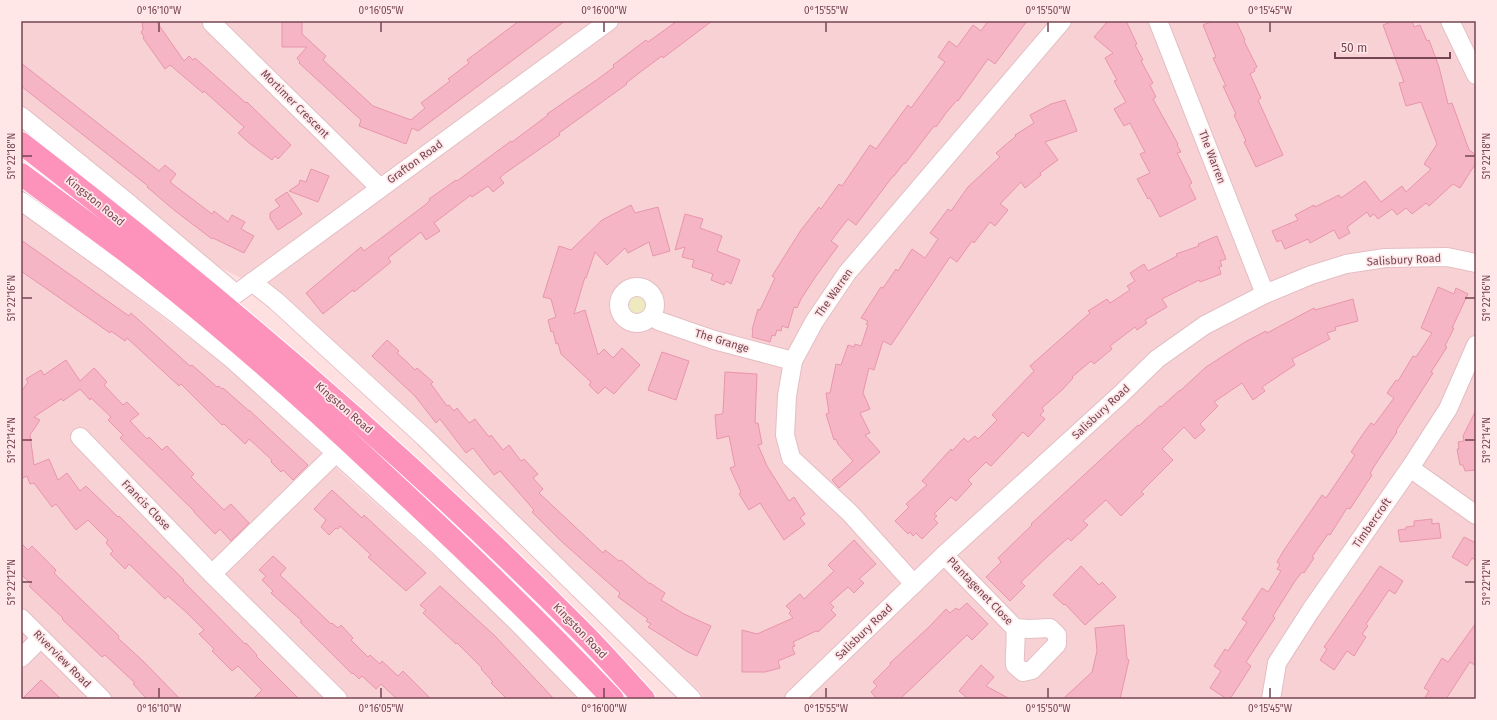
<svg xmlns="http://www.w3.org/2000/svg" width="1497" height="720" font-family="'Fira Sans',sans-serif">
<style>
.residential{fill:#f8d1d4}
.green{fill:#eceabe}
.building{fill:#f5b5c5;stroke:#e995ab}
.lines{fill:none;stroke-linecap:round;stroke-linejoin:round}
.minor-casing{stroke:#e4bec4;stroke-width:20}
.highway-casing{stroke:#fff;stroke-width:24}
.minor{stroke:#fff;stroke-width:18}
.highway{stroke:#fd92bb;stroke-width:22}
.ticks{fill:none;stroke:#764553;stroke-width:1.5}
.labels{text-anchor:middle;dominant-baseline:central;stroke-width:3.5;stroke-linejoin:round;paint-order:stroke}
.street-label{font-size:11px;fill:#764553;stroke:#ffe7e8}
.neatline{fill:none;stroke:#764553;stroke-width:1.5}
.ticks-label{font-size:10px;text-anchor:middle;fill:#764553}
</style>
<rect width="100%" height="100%" fill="#fee0e1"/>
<g class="residential">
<polygon points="21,21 1476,21 1476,699 704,699 701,693 396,401 247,281 217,266 21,109"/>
<polygon points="21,212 104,272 231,370 356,486 459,578 554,670 582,699 21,699"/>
</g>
<circle class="green" cx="636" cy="306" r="10"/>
<g class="building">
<polygon points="156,21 184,61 189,56 193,60 195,58 246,103 247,102 291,145 278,159 275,156 272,160 249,143 238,133 244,127 204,91 203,93 170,65 165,69 143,38 144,37 141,32 143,30 142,22"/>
<polygon points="282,21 302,21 302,34 326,56 323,60 373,106 411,120 425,108 421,103 450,81 448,79 469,63 467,60 519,21 565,21 418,131 412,128 406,144 359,126 361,120 299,63 300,62 297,58 307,47 282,47"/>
<polygon points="677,21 712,21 663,58 662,56 643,70 626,83 627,84 559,133 560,135 504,174 500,178 504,183 493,192 488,186 472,197 471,195 434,223 440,231 426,240 421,232 388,258 391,262 354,292 353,290 323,314 306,293 361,247 364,251 425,205 430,200 429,199 456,180 457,181 511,141 512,142 548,115 547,114 598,79 614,67 613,65 646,40 648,42"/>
<polygon points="988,21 1027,21 995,64 988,59 958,101 957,100 946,113 936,127 934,126 905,164 904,163 894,176 893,176 856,225 848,219 831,241 838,246 816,276 801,299 797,308 794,307 788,328 782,326 781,331 777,330 775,336 772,335 770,342 752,337 753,331 752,330 758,309 760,310 775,278 772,276 801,230 819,207 821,209 839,184 842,186 870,145 876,149 908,105 911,108 945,62 938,57 949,41 957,47 973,25 981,31"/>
<polygon points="1108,21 1126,21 1137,44 1135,45 1143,60 1141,61 1153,83 1150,85 1156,97 1153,99 1178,144 1177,145 1181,152 1177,153 1192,183 1189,185 1196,199 1160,217 1150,198 1148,199 1137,179 1150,173 1140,154 1145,152 1130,123 1124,126 1114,109 1126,102 1114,81 1117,80 1105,58 1113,53 1094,37"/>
<polygon points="1212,21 1236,21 1245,40 1244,41 1257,67 1254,69 1255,71 1250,74 1261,98 1258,100 1283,155 1256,167 1244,142 1246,141 1234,115 1236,114 1223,86 1226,86 1213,58 1216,57 1203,25"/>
<polygon points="1393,21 1412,21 1414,27 1420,25 1427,41 1429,40 1439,67 1448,104 1452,103 1469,150 1476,155 1476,163 1460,188 1453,184 1429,206 1426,203 1412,214 1406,208 1397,215 1392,209 1378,219 1374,214 1370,217 1367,212 1347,227 1350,233 1339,239 1334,230 1310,243 1308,239 1285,249 1281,240 1277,242 1272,231 1298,220 1295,215 1314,205 1315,207 1339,195 1341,198 1365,181 1381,202 1402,186 1406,192 1431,169 1424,164 1437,144 1421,102 1406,106 1399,83 1404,82 1383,25"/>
<polygon points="21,63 159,171 165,165 176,174 170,182 212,214 214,211 228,222 232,215 245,222 241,229 254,236 244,253 213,238 212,239 174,210 147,187 148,186 21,86"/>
<polygon points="1065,100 1077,131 1045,142 1058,160 1040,173 1041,175 1025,188 1021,182 1000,204 1008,210 995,226 990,222 974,243 972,241 957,262 950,257 891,345 883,341 874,370 869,368 863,393 870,409 860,413 870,433 865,435 880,452 839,488 832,480 853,461 838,444 836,439 834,440 826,414 829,413 826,393 830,393 836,364 841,365 848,345 854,347 855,344 861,346 868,325 866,324 868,321 861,318 881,287 883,288 896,269 898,271 912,249 925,258 938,239 930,233 948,209 951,211 968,187 1000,157 996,153 1016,136 1015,135 1034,123 1030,115 1051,104"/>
<polygon points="311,169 329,176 318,202 289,191 299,184 300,180 306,182"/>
<polygon points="287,192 302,214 278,230 270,218 270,213 280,206 275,200"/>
<polygon points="631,205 635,213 658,207 670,251 653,256 649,242 628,253 625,248 607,265 595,252 586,278 585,277 574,314 585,310 598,355 604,349 613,358 622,348 640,365 614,394 605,387 598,394 589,385 591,382 561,354 558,343 556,344 553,331 551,332 548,320 556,317 551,299 543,297 559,246 571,250 602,220"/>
<polygon points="685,214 703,219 700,228 722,236 717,251 740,260 731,284 726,281 724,285 711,280 713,274 692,267 694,260 682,257 685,247 675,250"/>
<polygon points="1217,236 1226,259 1220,261 1222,266 1219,267 1221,274 1200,282 1199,280 1162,299 1167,307 1145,320 1147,323 1137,330 1135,327 1110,346 1112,349 1094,364 1091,361 1072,377 1073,378 1063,389 1042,408 1044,411 1040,415 1045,419 1028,437 1023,432 991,466 986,462 968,480 972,484 956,501 951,497 934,514 937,516 934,519 938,523 922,539 916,533 913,536 910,532 908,534 895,521 909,507 906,504 927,485 922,481 951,449 952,451 964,438 968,442 975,436 978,439 997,420 992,415 1034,371 1030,366 1090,313 1088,311 1107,299 1110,303 1130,290 1127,286 1135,281 1130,273 1144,264 1148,271 1177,256 1176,254 1199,246 1198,244"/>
<polygon points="21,240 129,316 131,313 190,366 192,365 217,387 219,386 222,389 223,388 249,411 249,410 308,465 293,480 283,470 281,472 271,462 272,460 249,439 245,444 224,424 222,425 181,384 179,386 127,338 125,341 111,331 110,333 21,271"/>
<polygon points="1438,287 1454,294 1456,288 1468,294 1452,328 1454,328 1445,346 1447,347 1431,372 1433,373 1396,431 1397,432 1373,468 1370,474 1372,475 1350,509 1347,508 1330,535 1328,534 1312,557 1314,558 1304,573 1302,572 1295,581 1273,616 1275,618 1246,662 1251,666 1248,671 1230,699 1227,699 1210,688 1221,671 1214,666 1225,649 1228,651 1247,622 1242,619 1262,588 1268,592 1281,571 1277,569 1280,564 1277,562 1284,550 1322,495 1326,498 1355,455 1351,452 1363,434 1371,423 1374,425 1394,398 1387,393 1396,380 1398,381 1413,356 1416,357 1432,333 1421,328"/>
<polygon points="1353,299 1358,321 1335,327 1336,330 1327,333 1330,339 1292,359 1295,365 1262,387 1265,391 1253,400 1242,383 1214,402 1218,406 1200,424 1205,430 1195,439 1184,427 1162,449 1173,460 1141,492 1144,494 1136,501 1121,516 1106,500 1083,521 1088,525 1071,541 1068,538 1048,556 1021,582 1025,586 1010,601 986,577 1001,562 998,558 1032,525 1031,524 1138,425 1139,426 1160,406 1161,407 1180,390 1180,391 1206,367 1245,342 1266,331 1267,333 1314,308 1315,310"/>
<polygon points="387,340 399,351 397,353 407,362 415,370 417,368 433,382 431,384 447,406 449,405 454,411 457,408 469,423 475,419 489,437 491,435 503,450 509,445 521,461 524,459 538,474 533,478 543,489 539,493 603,553 605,550 619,561 621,560 650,584 650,583 665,593 661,600 684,614 711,626 697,656 688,652 648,627 651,624 646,621 648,619 618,597 620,593 561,541 532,512 534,510 500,471 494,475 473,448 466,453 440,419 436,423 415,396 372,356"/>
<polygon points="662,352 689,361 676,400 648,390"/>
<polygon points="66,360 80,381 94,368 107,382 104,385 123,405 127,402 139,414 130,421 147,439 149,437 162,450 167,446 194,474 191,477 224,510 231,504 249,523 231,541 220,529 215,534 194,512 194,511 120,438 123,435 108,420 111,417 91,398 90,400 80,389 63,401 61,399 34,417 40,420 30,435 34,465 49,459 58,480 67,473 80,491 86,486 118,517 119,516 184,580 183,581 245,644 246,643 257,655 256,656 299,699 253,699 262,690 238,666 232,671 212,651 214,649 199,634 204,630 186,612 168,596 165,599 129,564 125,569 110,554 113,551 106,543 108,540 88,520 76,530 56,504 52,507 34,483 30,484 27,476 21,479 21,392 28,382 26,379 41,370 44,375"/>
<polygon points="725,372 757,374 755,423 758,423 762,444 758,445 767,466 789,501 794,497 805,514 800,518 805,524 784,540 760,503 749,510 739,494 741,492 730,468 735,466 729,436 717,439 715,415 722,414 723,412"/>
<polygon points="1476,410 1476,470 1465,471 1463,465 1460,465 1457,449 1459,449 1458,442 1464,441 1463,436"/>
<polygon points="332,490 362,518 364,515 426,573 406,591 368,557 371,555 340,526 338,529 336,528 329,535 321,527 326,520 314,509"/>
<polygon points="1432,519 1432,524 1439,523 1441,538 1400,542 1398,530 1406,529 1406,527 1414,526 1414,521"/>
<polygon points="1464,537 1476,543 1476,561 1472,558 1467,566 1452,557"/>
<polygon points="854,540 876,564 859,579 864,583 854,593 848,587 830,603 834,607 831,610 836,615 818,632 816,631 793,642 795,646 792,647 795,654 778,661 780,668 765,672 742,672 742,630 757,634 793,618 789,613 791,611 786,606 800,594 804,599 834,571 828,565"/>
<polygon points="21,543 28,550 32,546 56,570 54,573 119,636 118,638 144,662 180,699 147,699 133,684 135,683 105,655 102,657 62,619 63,618 29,586 31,584 21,574"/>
<polygon points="273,556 286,568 280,575 331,624 332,623 338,628 341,625 353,638 351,640 368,657 370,655 380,664 382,661 398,676 403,671 431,699 397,699 381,684 376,689 362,676 359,679 353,673 352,674 300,622 302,621 271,593 273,591 262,580 266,576 259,570"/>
<polygon points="1081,566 1099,585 1102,582 1116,597 1085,625 1065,604 1064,605 1053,595"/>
<polygon points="1380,566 1403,581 1395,594 1389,590 1366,624 1368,626 1362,634 1366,637 1354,656 1347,651 1334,670 1320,660 1327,649 1324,647"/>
<polygon points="440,586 494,635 554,699 507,699 491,683 493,682 481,669 482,668 457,643 456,644 423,613 426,610 420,605"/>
<polygon points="967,603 988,624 972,640 967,635 900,699 877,699 871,692 877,686 873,682 891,664 890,663 929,627 946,609 950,613 956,608 959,610"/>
<polygon points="1476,623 1476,666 1470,662 1446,699 1424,699 1429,691 1424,688 1442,658 1448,662"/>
<polygon points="1124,625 1127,659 1129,660 1120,699 1063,699 1092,672 1097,651 1095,628"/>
<polygon points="981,665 994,677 986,686 1010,699 968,699 959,691"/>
<polygon points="41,680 61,699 22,699"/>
</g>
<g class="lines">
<g class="minor-casing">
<g id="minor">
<polyline points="215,21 212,23 380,188"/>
<polyline points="1158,21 1265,294"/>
<polyline points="1450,21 1476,75"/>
<polyline points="21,116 127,202 236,294"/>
<polyline points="21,201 109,264 175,313 232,359 439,546 517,622 592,699"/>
<polyline points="252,282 276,301 424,437 692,699"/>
<circle cx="637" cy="305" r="18"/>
<polyline points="221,303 236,294 609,21"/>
<polyline points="652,316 659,321 714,340 793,361"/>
<polyline points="80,437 212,574 338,699"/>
<polyline points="1410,468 1476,515"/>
<path d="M 944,555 L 1015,628 L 1029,629 L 1050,628 L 1057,635 L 1057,644 L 1032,670 L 1023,672 L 1015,665 C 1014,652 1017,641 1015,628"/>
<polyline points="212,574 336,453"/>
<polyline points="914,584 850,513 791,458 785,435 787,396 793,361 814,322 847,273 1062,21"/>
<polyline points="21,618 102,699"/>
<polyline points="21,658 41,638"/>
<polyline points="794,699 944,555 1120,395 1157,359 1205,325 1265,294 1311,275 1346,264 1385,258 1447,257 1476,263"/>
<polyline points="1271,699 1277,663 1311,610 1410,468 1448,409 1476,345"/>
</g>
</g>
<g class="highway-casing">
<g id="highway">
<path d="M 21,143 C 217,294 407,455 581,631 C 603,653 623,676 644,699"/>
<path d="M 21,174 C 62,205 105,235 146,267 C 226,330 303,398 377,468 C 458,543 537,619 613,699"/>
</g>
</g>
<use href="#minor" class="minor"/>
<use href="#highway" class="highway"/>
</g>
<path class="ticks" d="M 159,22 L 159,32M 381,22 L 381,32M 604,22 L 604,32M 826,22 L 826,32M 1048,22 L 1048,32M 1270,22 L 1270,32M 22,156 L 32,156M 1465,156 L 1475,156M 22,298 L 32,298M 1465,298 L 1475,298M 22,440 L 32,440M 1465,440 L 1475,440M 22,582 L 32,582M 1465,582 L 1475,582M 159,688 L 159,698M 381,688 L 381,698M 604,688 L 604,698M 826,688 L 826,698M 1048,688 L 1048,698M 1270,688 L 1270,698"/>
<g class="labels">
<g class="street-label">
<text transform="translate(295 104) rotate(45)">Mortimer Crescent</text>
<text transform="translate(1212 157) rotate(69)">The Warren</text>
<text transform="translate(415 162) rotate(-36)">Grafton Road</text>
<text transform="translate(95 201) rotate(39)">Kingston Road</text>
<text transform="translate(1404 260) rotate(-3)">Salisbury Road</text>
<text transform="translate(834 293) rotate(-55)">The Warren</text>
<text transform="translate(722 341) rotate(17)">The Grange</text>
<text transform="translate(344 408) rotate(41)">Kingston Road</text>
<text transform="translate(1101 412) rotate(-43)">Salisbury Road</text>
<text transform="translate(146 505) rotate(46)">Francis Close</text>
<text transform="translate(1372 523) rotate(-55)">Timbercroft</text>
<text transform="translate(980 591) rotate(46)">Plantagenet Close</text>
<text transform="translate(580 631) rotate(46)">Kingston Road</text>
<text transform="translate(864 632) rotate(-44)">Salisbury Road</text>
<text transform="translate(62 659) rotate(45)">Riverview Road</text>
</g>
</g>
<rect width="1497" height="720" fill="none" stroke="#ffe7e8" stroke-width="44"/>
<path d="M1335 52v6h115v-6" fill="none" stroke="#764553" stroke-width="2"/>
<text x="1341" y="52" font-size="12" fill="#764553" stroke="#ffe7e8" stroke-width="3" paint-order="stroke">50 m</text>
<rect x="22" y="22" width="1453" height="676" class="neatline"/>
<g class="ticks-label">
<text x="159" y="14">0°16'10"W</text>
<text x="381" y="14">0°16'05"W</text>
<text x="604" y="14">0°16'00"W</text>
<text x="826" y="14">0°15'55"W</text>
<text x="1048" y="14">0°15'50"W</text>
<text x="1270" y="14">0°15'45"W</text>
<text transform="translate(11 156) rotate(-90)" y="4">51°22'18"N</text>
<text transform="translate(1486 156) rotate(-90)" y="4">51°22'18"N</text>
<text transform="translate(11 298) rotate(-90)" y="4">51°22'16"N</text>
<text transform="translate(1486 298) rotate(-90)" y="4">51°22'16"N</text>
<text transform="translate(11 440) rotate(-90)" y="4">51°22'14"N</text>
<text transform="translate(1486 440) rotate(-90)" y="4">51°22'14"N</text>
<text transform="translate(11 582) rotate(-90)" y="4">51°22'12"N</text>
<text transform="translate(1486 582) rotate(-90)" y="4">51°22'12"N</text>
<text x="159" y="712">0°16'10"W</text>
<text x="381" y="712">0°16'05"W</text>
<text x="604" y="712">0°16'00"W</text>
<text x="826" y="712">0°15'55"W</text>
<text x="1048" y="712">0°15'50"W</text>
<text x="1270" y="712">0°15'45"W</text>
</g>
</svg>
